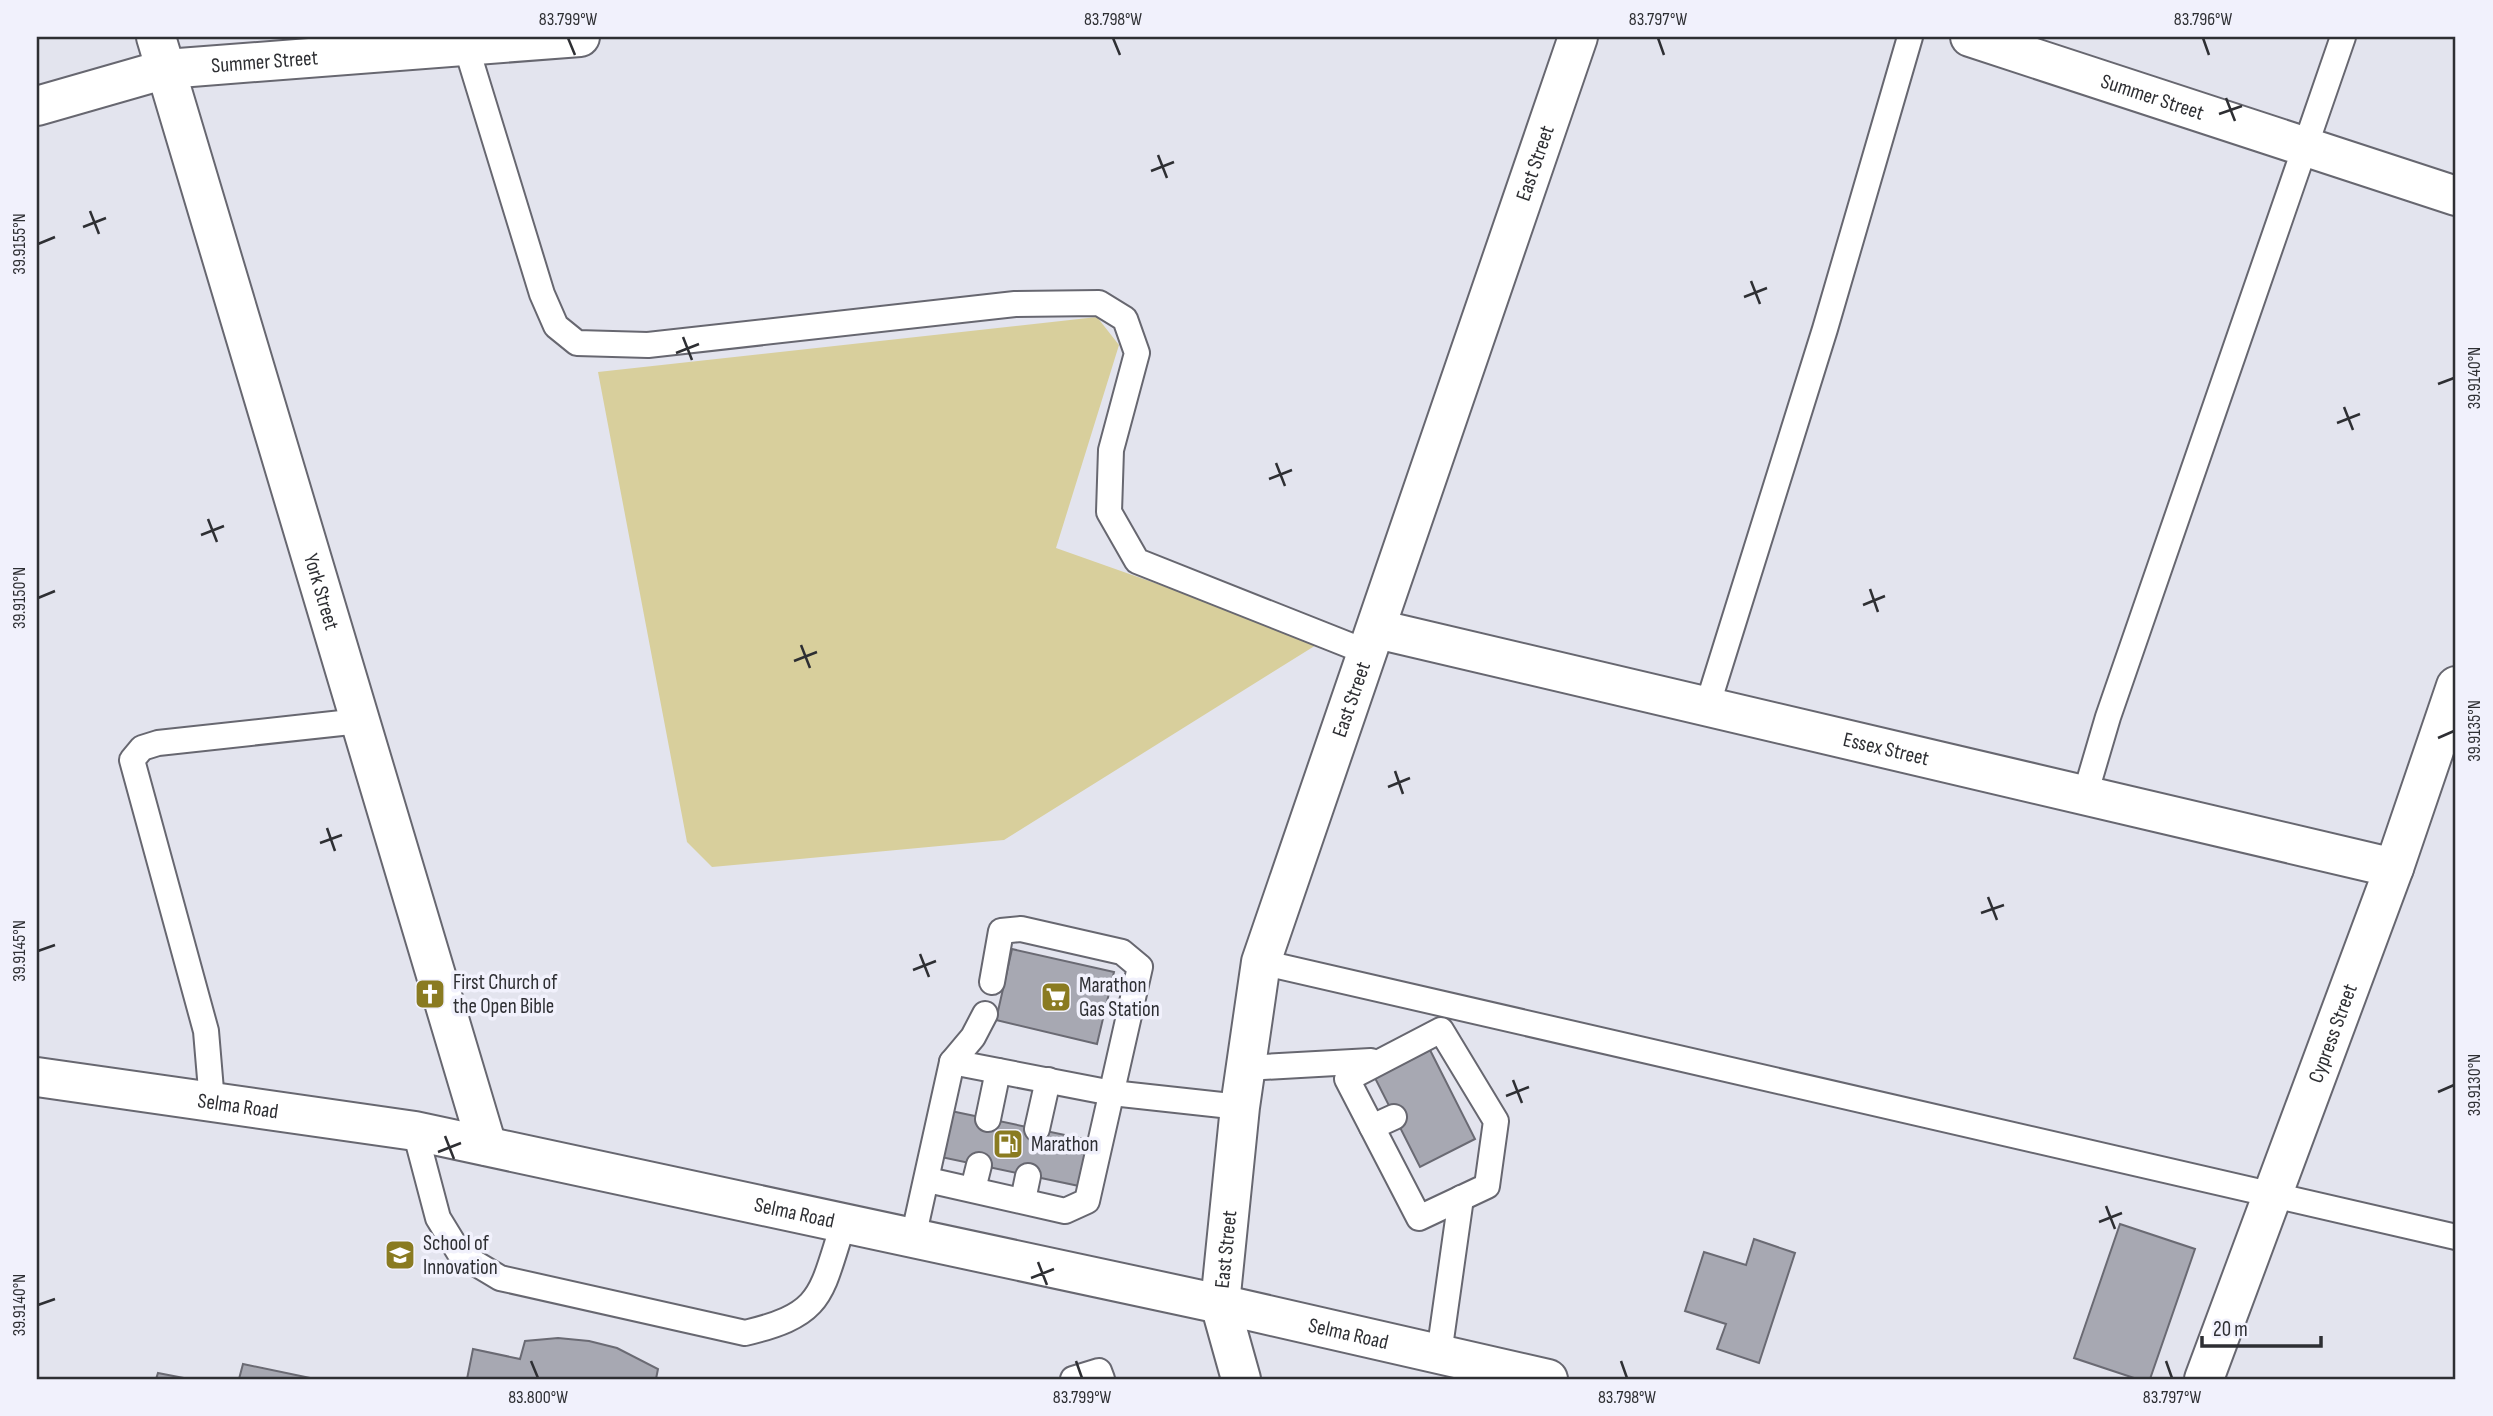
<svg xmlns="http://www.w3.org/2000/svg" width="2493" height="1416" font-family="'Sofia Sans Condensed',sans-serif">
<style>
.grass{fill:#d8cf9c}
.building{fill:#a7a8b2;stroke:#6a6a73;stroke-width:2}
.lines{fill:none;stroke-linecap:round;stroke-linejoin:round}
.service-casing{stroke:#676770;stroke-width:28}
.minor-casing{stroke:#676770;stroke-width:42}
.tertiary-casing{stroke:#676770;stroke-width:42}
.service{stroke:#fff;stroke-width:24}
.minor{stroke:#fff;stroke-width:38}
.tertiary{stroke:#fff;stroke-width:38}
.ticks{fill:none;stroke:#2e2f33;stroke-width:2.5}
.labels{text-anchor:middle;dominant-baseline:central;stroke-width:7;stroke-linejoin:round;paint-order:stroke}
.street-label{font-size:21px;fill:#2e2f33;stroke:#f1f1fc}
.poi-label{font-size:21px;fill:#2e2f33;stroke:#f1f1fc;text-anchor:start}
.neatline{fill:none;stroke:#2e2f33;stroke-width:2.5}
.ticks-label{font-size:18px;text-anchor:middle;fill:#2e2f33}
</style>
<rect width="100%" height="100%" fill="#e3e4ee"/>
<polygon class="grass" points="1097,317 1119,345 1056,548 1321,642 1004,840 712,867 687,842 598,372"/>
<g class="building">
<polygon points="1012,949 1114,972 1097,1044 996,1020"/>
<polygon points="1430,1050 1475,1139 1420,1167 1375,1078"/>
<polygon points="951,1111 1089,1140 1079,1186 941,1157"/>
<polygon points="2120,1224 2195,1249 2150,1379 2137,1379 2074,1358"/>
<polygon points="1754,1239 1795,1253 1759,1363 1717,1349 1726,1324 1685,1311 1704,1252 1746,1265"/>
<polygon points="558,1338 589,1341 617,1348 658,1369 656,1379 467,1379 473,1349 520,1359 525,1341"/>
<polygon points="243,1364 315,1379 239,1379"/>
<polygon points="158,1373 189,1379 156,1379"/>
</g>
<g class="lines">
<g class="service-casing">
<g id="service">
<polyline points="466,46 542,294 556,326 577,343 648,345 1015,304 1099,303 1125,319 1137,353 1111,450 1109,512 1137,561 1369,653"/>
<polyline points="1707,707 1825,329 1910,37"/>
<polyline points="2085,795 2108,717 2343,37"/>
<polyline points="1261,962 2456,1237"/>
<polygon points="1441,1030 1496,1121 1487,1186 1419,1218 1347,1079"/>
<polyline points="952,1062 1112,1093 1240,1107"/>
<polyline points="1245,1068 1371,1061"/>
<polyline points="212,1102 206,1031 132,760 142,748 158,743 360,721"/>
<polyline points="988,1119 998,1071"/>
<polyline points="1372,1127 1394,1117"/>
<polyline points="1037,1129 1048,1080"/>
<path d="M 415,1131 L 438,1218 L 460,1254 L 500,1278 L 745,1333 C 825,1314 820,1294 844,1222"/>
<polyline points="928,1180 1065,1211 1087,1201 1140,967 1122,952 1021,929 1001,931 992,982"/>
<polyline points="973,1189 979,1165"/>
<polyline points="1023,1200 1028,1176"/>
<polyline points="913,1238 952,1062 973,1037 985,1014"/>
<polyline points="1439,1354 1461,1198"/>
<polyline points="1073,1379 1099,1371 1102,1379"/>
</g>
</g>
<g class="minor-casing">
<g id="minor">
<path id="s1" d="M 156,37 L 487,1146"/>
<path id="s2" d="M 1970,37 L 2456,196"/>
<path id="s3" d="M 37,106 L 166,69 L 580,37"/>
<path id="s4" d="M 1377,629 L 2394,868"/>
<path id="s5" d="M 2204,1379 L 2394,868 L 2456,686"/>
</g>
</g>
<g class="tertiary-casing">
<g id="tertiary">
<path id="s6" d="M 37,1077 L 415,1131 L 1220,1304 L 1548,1379"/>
<path id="s7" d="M 1241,1379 L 1220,1304 L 1240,1107 L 1261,962 L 1578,37"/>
</g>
</g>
<use href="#service" class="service"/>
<use href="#minor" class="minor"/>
<use href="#tertiary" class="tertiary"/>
</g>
<path class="ticks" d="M 568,38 L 575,55M 1113,38 L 1120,55M 1658,38 L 1664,55M 2203,38 L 2209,55M 2226,98 L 2235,121M 2219,114 L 2242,106M 1158,155 L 1167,178M 1151,171 L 1174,162M 90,211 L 99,234M 83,227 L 106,218M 38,244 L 55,237M 1751,281 L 1760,304M 1744,297 L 1767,288M 683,337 L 692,360M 676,353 L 699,344M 2438,384 L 2454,378M 2344,407 L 2353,430M 2337,423 L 2360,414M 1276,463 L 1285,486M 1269,479 L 1292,470M 208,519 L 217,542M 201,535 L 224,526M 1870,589 L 1878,612M 38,598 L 55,591M 1863,605 L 1885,596M 801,645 L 810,668M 794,661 L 817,652M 2438,738 L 2454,731M 1395,771 L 1403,794M 1388,787 L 1410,778M 327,828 L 335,851M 320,843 L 342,835M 1988,897 L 1997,920M 1981,913 L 2004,905M 38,951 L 55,945M 920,954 L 929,977M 913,970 L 936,961M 1513,1080 L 1522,1103M 2438,1092 L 2454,1085M 1506,1096 L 1529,1087M 445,1136 L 454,1159M 438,1152 L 461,1143M 2106,1206 L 2115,1229M 2099,1222 L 2122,1213M 1038,1262 L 1047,1285M 1031,1278 L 1054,1269M 38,1305 L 55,1299M 531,1361 L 538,1378M 1076,1361 L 1082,1378M 1621,1361 L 1627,1378M 2166,1361 L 2172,1378"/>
<defs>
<g id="church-square" transform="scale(1.575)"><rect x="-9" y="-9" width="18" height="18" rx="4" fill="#8a7b21" stroke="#f1f1fc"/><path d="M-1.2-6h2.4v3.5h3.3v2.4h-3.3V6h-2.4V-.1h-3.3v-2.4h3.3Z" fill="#fff"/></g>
<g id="supermarket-square" transform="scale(1.575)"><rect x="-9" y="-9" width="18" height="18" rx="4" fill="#8a7b21" stroke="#f1f1fc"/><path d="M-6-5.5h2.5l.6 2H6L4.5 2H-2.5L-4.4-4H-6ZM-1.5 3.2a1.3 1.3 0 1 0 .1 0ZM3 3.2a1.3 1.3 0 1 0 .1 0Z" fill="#fff"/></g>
<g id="fuel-square" transform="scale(1.575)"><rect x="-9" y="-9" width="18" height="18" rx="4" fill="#8a7b21" stroke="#f1f1fc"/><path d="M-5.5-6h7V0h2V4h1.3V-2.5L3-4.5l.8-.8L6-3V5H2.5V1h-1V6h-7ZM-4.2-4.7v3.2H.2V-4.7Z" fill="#fff"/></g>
<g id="school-square" transform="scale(1.575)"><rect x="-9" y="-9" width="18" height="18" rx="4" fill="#8a7b21" stroke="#f1f1fc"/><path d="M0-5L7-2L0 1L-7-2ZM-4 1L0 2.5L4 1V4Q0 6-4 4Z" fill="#fff"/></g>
</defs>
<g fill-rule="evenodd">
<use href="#church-square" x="430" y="994"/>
<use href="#supermarket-square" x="1056" y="997"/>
<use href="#fuel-square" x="1008" y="1144"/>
<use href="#school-square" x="400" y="1255"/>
</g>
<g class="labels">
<g class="street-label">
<text stroke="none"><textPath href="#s3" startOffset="233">Summer Street</textPath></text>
<text stroke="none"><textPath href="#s2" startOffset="192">Summer Street</textPath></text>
<text stroke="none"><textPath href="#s7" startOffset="1267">East Street</textPath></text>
<text stroke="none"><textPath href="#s1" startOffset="579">York Street</textPath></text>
<text stroke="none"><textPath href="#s7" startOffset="700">East Street</textPath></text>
<text stroke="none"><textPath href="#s4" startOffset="523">Essex Street</textPath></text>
<text stroke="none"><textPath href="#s5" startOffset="369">Cypress Street</textPath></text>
<text stroke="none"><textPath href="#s6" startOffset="203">Selma Road</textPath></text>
<text stroke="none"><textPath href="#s6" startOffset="770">Selma Road</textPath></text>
<text stroke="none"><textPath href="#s7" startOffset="133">East Street</textPath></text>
<text stroke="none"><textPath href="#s6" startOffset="1337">Selma Road</textPath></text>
</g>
<g class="poi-label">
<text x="453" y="982">First Church of<tspan x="453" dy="24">the Open Bible</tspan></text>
<text x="1079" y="985">Marathon<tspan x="1079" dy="24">Gas Station</tspan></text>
<text x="1031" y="1144">Marathon</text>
<text x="423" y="1243">School of<tspan x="423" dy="24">Innovation</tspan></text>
</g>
</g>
<rect width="2493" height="1416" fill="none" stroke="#f1f1fc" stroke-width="77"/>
<path d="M2202 1336v10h119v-10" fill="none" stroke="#2e2f33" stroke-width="3.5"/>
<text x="2213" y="1336" font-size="21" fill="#2e2f33" stroke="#f1f1fc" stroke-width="5" paint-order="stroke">20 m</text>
<rect x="38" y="38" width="2416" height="1340" class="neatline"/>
<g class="ticks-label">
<text x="568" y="25">83.799°W</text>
<text x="1113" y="25">83.798°W</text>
<text x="1658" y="25">83.797°W</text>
<text x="2203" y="25">83.796°W</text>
<text transform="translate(19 244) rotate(-90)" y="6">39.9155°N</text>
<text transform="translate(2474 378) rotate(-90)" y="6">39.9140°N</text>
<text transform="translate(19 598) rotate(-90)" y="6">39.9150°N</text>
<text transform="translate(2474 731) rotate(-90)" y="6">39.9135°N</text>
<text transform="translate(19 951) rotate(-90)" y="6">39.9145°N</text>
<text transform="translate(2474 1085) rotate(-90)" y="6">39.9130°N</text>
<text transform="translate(19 1305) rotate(-90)" y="6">39.9140°N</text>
<text x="538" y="1403">83.800°W</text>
<text x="1082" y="1403">83.799°W</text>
<text x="1627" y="1403">83.798°W</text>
<text x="2172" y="1403">83.797°W</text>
</g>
</svg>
